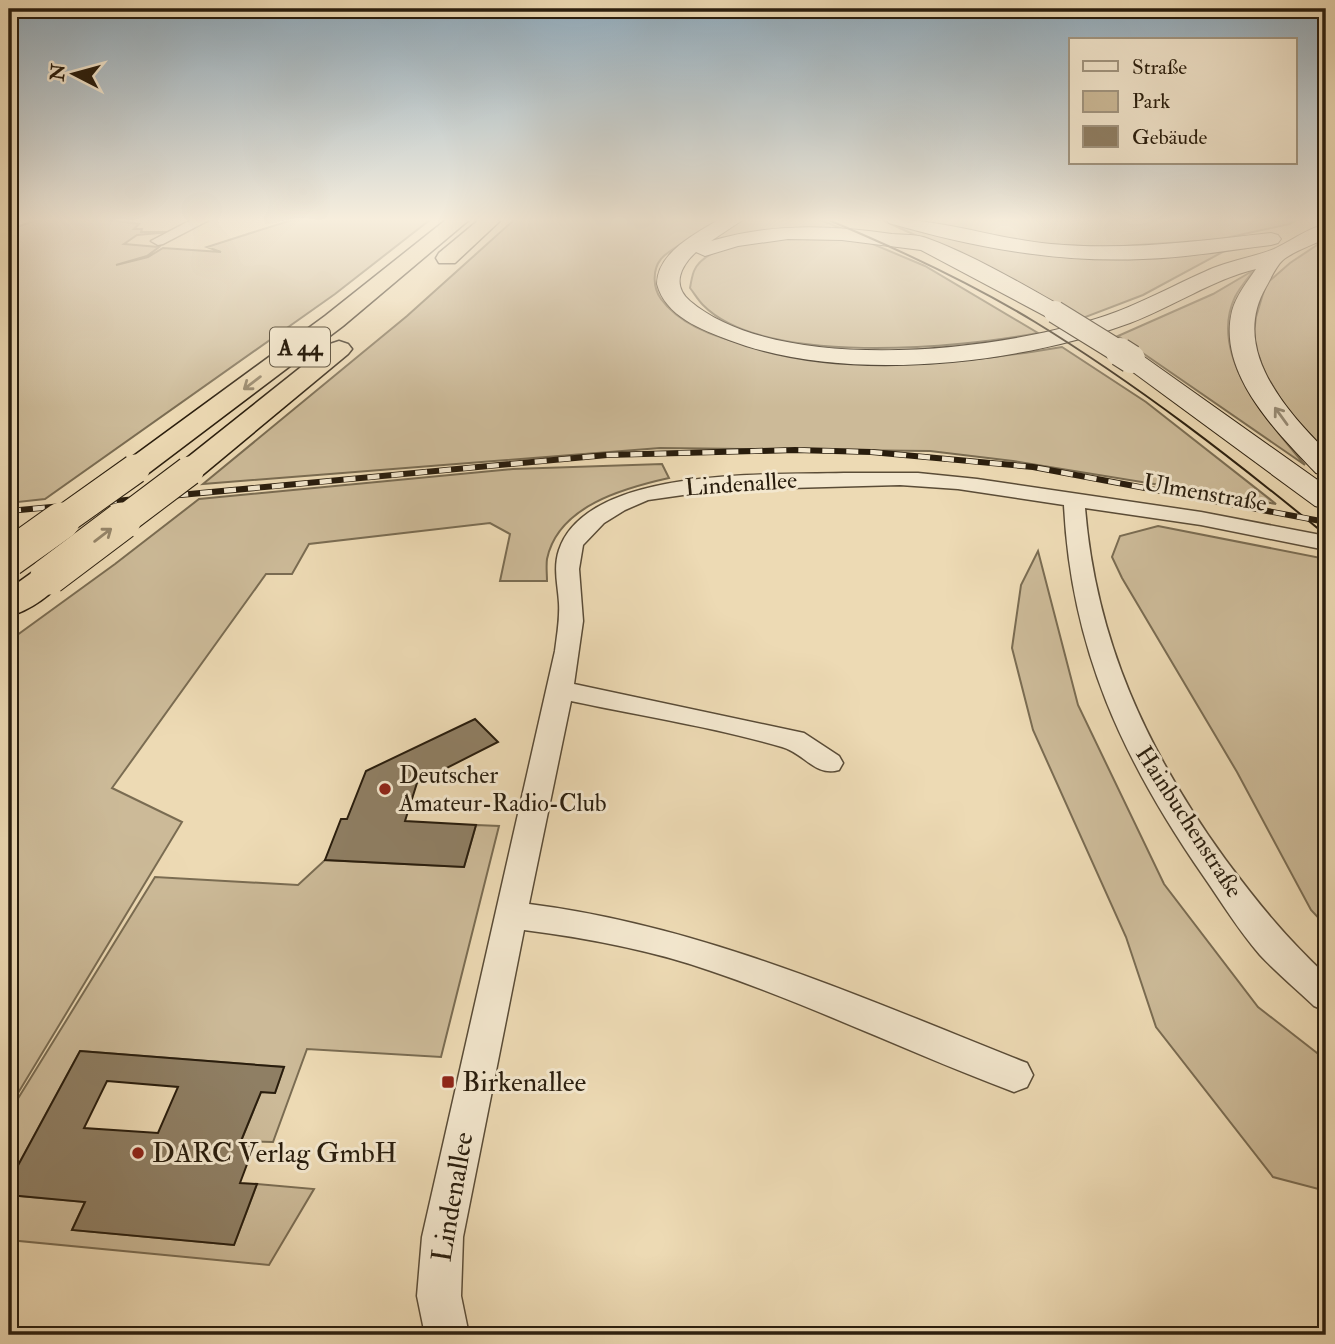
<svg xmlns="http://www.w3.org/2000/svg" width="1335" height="1344" font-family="'IM FELL Double Pica',serif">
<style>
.green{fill:#ccba98;stroke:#7a6c52;stroke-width:2}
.building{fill:#8f7f64;stroke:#291d0d;stroke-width:2;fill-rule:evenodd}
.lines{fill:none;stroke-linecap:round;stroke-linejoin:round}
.street-casing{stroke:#5a4c37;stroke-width:3}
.secondary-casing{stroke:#291d0d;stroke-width:2}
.highway-casing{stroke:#291d0d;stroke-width:3}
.street{fill:#f3e7ce;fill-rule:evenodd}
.secondary{fill:#f3e7ce;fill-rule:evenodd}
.highway{fill:#eddab4;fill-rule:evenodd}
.tram{stroke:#291d0d;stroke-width:2}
.rail-far1-casing{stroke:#291d0d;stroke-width:6}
.rail-casing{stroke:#291d0d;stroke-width:8}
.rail-far1{stroke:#f3e7ce;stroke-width:4.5;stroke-dasharray:12;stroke-linecap:butt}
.rail{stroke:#f3e7ce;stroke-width:5;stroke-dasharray:15;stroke-linecap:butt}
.secondary-bridge-far1-casing{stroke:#291d0d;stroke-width:24;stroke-linecap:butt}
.secondary-bridge-casing{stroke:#291d0d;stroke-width:30;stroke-linecap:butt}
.highway-bridge-far1-casing{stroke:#291d0d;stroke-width:31;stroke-linecap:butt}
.highway-bridge-casing{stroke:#291d0d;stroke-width:39;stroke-linecap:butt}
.secondary-bridge-far1{stroke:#f3e7ce;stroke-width:22}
.secondary-bridge{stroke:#f3e7ce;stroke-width:28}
.highway-bridge-far1{stroke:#eddab4;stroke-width:29}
.highway-bridge{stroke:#eddab4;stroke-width:37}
.oneway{stroke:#958569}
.oneway2{stroke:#988c77}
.poi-dot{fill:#8f2418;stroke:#f3e7ce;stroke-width:2.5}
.labels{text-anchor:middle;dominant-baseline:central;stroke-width:6;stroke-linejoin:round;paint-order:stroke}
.shield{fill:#f3e7ce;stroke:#665a47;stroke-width:2}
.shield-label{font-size:23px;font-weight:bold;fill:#291d0d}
.street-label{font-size:24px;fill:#291d0d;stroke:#f3e7ce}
.poi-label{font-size:24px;fill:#291d0d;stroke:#f3e7ce;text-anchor:start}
.near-poi-label{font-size:28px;fill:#291d0d;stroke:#f3e7ce;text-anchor:start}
.near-street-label{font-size:28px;fill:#291d0d;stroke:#f3e7ce}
</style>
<rect width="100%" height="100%" fill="#eddab4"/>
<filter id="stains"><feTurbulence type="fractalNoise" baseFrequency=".00286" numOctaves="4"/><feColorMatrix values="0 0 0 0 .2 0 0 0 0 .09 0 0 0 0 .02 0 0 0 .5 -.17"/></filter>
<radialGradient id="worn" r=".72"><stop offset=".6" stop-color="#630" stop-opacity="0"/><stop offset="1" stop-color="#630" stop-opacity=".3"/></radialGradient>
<g class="green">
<polygon points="39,219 103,219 139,224 134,229 142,229 141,232 170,232 137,235 124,244 159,247 147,256 116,265 148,257 163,248 221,252 207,247 295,219 431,219 335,294 45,499 9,503 9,230"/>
<path d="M 515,219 L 724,219 C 710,228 669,248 661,259 C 652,270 653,288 661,299 C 698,350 807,355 865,358 C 887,360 908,363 929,362 C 974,361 1019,354 1062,347 L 1146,402 L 1276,504 L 1013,461 L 930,451 L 660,448 L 203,484 L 407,316 Z"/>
<path d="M 745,219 L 818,219 L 843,229 C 792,226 750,228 702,247 L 714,237 Z"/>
<polygon points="880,219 949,237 1044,253 1230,248 1143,295 1083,318 974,262"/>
<polygon points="912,219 1299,219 1289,224 1217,240 1106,247 1043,244 981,237"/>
<path d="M 783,234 L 868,242 L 925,266 L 1038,333 C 958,348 764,367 703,305 C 698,300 694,293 690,288 C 691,282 692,276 694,271 C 704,246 759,239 783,234 Z"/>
<polygon points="1326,239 1326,451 1288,411 1265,373 1253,341 1256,317 1266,284 1290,263"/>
<path d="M 1254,270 C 1248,278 1240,287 1235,297 C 1207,356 1270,423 1305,465 L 1118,336 L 1213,294 Z"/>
<path d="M 662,464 L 669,478 C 624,488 558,506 547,559 C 546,566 547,574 547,581 L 500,581 L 510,534 L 490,523 L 309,544 L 292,574 L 266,574 L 112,788 L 182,822 L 9,1108 L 9,641 L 115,564 L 199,499 L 513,469 Z"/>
<polygon points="1158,526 1326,559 1326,926 1311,910 1237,772 1122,578 1112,557 1120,536"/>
<polygon points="1038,551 1078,705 1164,884 1258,1007 1326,1060 1326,1191 1273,1177 1156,1027 1126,937 1033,730 1012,648 1021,585"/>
<polygon points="476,825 499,826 441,1057 307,1049 273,1142 241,1141 261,1092 275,1093 284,1067 80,1051 9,1182 9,1113 155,877 298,885 325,860 464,867"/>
<polygon points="257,1184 314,1189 269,1265 9,1240 9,1195 85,1202 72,1230 234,1245"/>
</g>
<g class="building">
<polygon points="475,719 498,742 417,783 405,821 476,825 464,867 325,860 341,819 347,819 366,771"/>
<path d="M 80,1051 L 284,1067 L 275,1093 L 261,1092 L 241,1141 L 255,1143 L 240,1183 L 257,1184 L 234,1245 L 72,1230 L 85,1202 L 9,1195 L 9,1182 ZM 107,1081 L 178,1087 L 158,1133 L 84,1128 Z"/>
</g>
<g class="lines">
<g class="street-casing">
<g id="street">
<polygon points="193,219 211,219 163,244 158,245 151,241"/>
<path d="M 844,473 L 918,473 L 977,479 L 1201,512 L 1326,536 L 1326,550 L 1201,525 L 1085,508 C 1096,641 1147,751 1225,859 C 1257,902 1286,938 1326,975 L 1326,1011 L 1314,1006 C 1296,989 1277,973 1260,955 C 1239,931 1222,903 1204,877 C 1123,760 1071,649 1064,505 L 958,489 L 900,485 L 718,490 L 648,500 L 625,510 L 604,523 L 583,545 L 579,569 L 583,621 L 574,684 L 804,733 L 839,756 L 843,763 L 839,770 C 815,777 804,753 782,747 C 713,727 641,716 571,701 L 529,904 C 704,926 865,999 1027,1063 L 1033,1075 L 1027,1087 L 1014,1092 C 912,1054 814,1006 711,971 C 651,950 587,938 524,930 L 463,1237 L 461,1296 L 469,1335 L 425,1335 L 417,1296 L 422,1237 L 555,651 C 557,635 560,619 559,603 C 558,585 553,568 559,550 C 587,466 773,475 844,473 Z"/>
</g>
</g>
<g class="secondary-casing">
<g id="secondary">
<path d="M 720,219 L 744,219 L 711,241 C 771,223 830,225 892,234 C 904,235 918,234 929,239 C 975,256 1020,283 1063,307 L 1067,312 L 1063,317 L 1047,317 L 921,250 L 842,240 L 788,239 L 738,246 L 705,256 L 696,252 C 681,266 671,285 690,301 C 781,378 1012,351 1116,312 C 1150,299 1180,282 1213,268 C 1233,260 1254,257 1274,249 C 1291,241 1308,228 1326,224 L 1326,238 C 1315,244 1292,252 1283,260 C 1276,266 1270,280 1266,287 C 1230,349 1285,409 1326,451 L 1326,476 L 1316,473 C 1277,432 1217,374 1232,311 C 1236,296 1247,282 1256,269 C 1211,280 1173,307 1130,323 C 1017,365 843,384 729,340 C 702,330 665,316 657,284 C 657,252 697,233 720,219 Z"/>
<path d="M 886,219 C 942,219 996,239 1051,244 C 1126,251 1197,241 1271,233 L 1278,235 L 1281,239 L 1278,243 L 1271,245 C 1228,250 1186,258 1143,259 C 1056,263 972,247 889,223 Z"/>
<polygon points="1131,352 1140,354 1326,486 1326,509 1315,506 1122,364 1119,359 1122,354"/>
</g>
</g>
<g class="highway-casing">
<g id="highway">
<polygon points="447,219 470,219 343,326 146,475 135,478 124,475 120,469 124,463 325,316"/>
<polygon points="480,219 502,219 455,263 439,263 436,258 439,253"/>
<polygon points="339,341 348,344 352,349 348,354 200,477 189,480 178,477 174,471 178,465 330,344"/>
<path d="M 49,566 L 61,569 L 66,576 C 55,593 29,611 9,616 L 9,589 L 37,569 Z"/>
</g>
</g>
<use href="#street" class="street"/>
<use href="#secondary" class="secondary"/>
<use href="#highway" class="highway"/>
<path class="tram" d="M 826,219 C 898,249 969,282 1035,322 C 1138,385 1233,459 1326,535"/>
<g class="rail-far1-casing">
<polyline id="rail-far1" points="9,511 607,455 795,450 871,452 1033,467 1326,522"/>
</g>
<g class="rail-casing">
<polyline id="rail" points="1321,521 1326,522"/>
</g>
<use href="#rail-far1" class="rail-far1"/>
<use href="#rail" class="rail"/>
<g class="secondary-bridge-far1-casing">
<polyline id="secondary-bridge-far1" points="1055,312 1123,354"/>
</g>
<g class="secondary-bridge-casing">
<polyline id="secondary-bridge" points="1120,352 1131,359"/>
</g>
<g class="highway-bridge-far1-casing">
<g id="highway-bridge-far1">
<polyline points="59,523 135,469"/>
<polyline points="120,523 189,471"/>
</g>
</g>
<g class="highway-bridge-casing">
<g id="highway-bridge">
<polyline points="9,558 61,521"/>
<polyline points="49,576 122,521"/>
</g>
</g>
<use href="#secondary-bridge-far1" class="secondary-bridge-far1"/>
<use href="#secondary-bridge" class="secondary-bridge"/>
<use href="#highway-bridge-far1" class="highway-bridge-far1"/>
<use href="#highway-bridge" class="highway-bridge"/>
</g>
<defs><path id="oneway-shaft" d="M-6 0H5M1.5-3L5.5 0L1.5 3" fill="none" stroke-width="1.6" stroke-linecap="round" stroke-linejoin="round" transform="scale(1.75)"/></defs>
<g class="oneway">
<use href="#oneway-shaft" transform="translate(252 383) rotate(143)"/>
<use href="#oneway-shaft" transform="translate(103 535) rotate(-37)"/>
</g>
<use class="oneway2" href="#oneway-shaft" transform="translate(1281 416) rotate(-126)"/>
<linearGradient id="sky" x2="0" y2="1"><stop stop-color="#8faabc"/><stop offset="0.54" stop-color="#f7eedd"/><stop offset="1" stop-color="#f7eedd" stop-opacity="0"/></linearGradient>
<rect width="1335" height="407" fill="url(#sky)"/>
<g class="poi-dot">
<circle cx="385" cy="789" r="7"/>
<rect x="441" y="1075" width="14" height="14" rx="3.5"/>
<circle cx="138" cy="1153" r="7"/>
</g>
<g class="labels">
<rect class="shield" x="270" y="327.5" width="60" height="39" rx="5"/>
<g class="shield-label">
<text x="300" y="347">A 44</text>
</g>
<g class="street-label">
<text transform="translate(741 484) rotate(-4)">Lindenallee</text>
<text transform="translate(1205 493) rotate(10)">Ulmenstraße</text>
<text transform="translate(1189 822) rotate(57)">Hainbuchenstraße</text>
</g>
<g class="poi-label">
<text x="399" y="775">Deutscher<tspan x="399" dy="28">Amateur-Radio-Club</tspan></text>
</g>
<g class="near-poi-label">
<text x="462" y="1082">Birkenallee</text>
<text x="152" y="1153">DARC Verlag GmbH</text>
</g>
<g class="near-street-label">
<text transform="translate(453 1197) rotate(-80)">Lindenallee</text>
</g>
</g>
<rect width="1335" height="1344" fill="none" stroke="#eddab4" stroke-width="35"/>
<rect x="10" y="10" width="1314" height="1323" fill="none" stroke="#291d0d" stroke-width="3.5"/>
<rect x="18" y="18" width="1300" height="1309" fill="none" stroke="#291d0d" stroke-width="2"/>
<rect x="1069" y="38" width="228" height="126" fill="#f3e7ce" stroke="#a29681" stroke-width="2"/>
<rect x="1083" y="61" width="35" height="10" fill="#f3e7ce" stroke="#a29681" stroke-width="2"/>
<text x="1132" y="74" font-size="21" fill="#291d0d">Straße</text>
<rect x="1083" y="91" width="35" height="21" fill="#ccba98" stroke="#a29681" stroke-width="2"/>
<text x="1132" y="108" font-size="21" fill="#291d0d">Park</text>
<rect x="1083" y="126" width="35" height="21" fill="#8f7f64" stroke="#a29681" stroke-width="2"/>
<text x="1132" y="144" font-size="21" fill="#291d0d">Gebäude</text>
<g transform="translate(74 74) rotate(276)" stroke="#f3e7ce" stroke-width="5" paint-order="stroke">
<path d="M0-5L12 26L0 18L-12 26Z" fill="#291d0d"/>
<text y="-10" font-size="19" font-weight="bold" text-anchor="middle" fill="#291d0d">N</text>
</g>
<rect width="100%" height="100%" filter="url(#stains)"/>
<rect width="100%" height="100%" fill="url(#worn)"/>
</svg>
